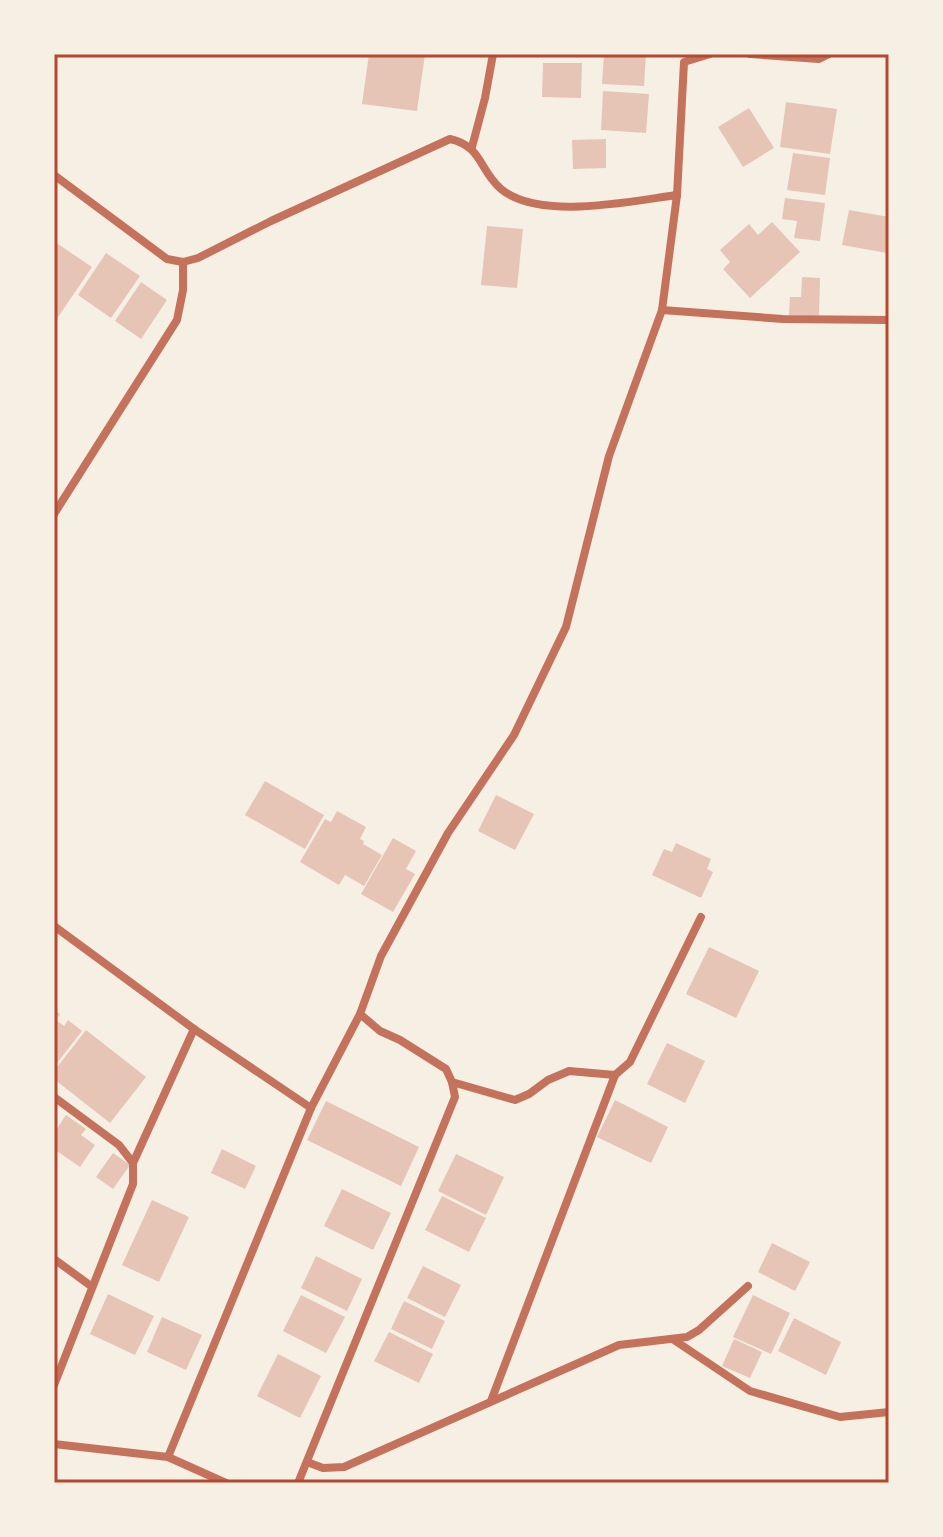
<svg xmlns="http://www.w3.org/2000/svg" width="943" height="1537" font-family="'Varela Round',sans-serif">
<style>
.building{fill:#e6c5b7}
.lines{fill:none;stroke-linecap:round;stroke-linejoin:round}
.minor{stroke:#c5725c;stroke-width:8}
.neatline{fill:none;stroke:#b5482f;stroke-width:3}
</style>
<rect width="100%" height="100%" fill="#f6efe4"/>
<g class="building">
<polygon points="369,54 425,54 417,111 362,104"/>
<polygon points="604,54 646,54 644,86 602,84"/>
<polygon points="543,63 582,63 581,98 542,97"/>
<polygon points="603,91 649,94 646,133 601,130"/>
<polygon points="786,102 837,109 830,154 780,147"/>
<polygon points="749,108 774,148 743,167 718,127"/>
<polygon points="606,139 606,168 573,169 572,140"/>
<polygon points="793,153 830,158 825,195 787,190"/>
<polygon points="785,198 825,203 820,241 794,238 797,221 782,219"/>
<polygon points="849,210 889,217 887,253 842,245"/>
<polygon points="772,222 800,252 750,298 723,269 730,262 720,250 749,224 758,235"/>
<polygon points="487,226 523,229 517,288 481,285"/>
<polygon points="58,244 92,267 56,320 54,319 54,250"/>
<polygon points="106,253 140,276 111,318 78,295"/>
<polygon points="802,277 820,278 819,315 789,315 790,297 801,297"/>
<polygon points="141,282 167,300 141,339 115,321"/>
<polygon points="265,781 324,815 305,849 245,815"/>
<polygon points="496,795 534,814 515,850 478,831"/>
<polygon points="337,811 366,827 360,839 364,841 363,844 382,855 364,886 345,875 339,885 300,862 325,819 331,822"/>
<polygon points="393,838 416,851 406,869 415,874 393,912 361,894"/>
<polygon points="676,843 711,859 707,869 713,872 701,898 652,875 664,849 672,852"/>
<polygon points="709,947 759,971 736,1018 686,994"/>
<polygon points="54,1010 60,1014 56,1020 64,1026 68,1020 82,1031 54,1067"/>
<polygon points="86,1030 146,1077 110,1123 54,1079 54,1071"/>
<polygon points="667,1043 705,1061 685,1103 647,1084"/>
<polygon points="615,1100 668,1127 651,1163 597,1137"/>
<polygon points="326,1101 419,1147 401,1186 307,1140"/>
<polygon points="66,1115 86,1129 81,1135 95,1145 80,1167 54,1149 54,1133"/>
<polygon points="222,1149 256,1166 245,1189 211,1173"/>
<polygon points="113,1153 130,1165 113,1189 96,1177"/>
<polygon points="456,1154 504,1177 486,1215 438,1191"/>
<polygon points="342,1189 391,1213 373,1250 324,1226"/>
<polygon points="442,1196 486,1218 469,1252 425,1230"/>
<polygon points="152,1200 189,1217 159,1282 122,1265"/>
<polygon points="772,1243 810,1262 795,1291 758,1272"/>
<polygon points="316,1256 362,1279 347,1311 301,1288"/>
<polygon points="423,1266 461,1285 445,1317 407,1298"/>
<polygon points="108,1294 154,1316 135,1355 90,1334"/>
<polygon points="301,1295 345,1317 326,1353 283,1331"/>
<polygon points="753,1295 790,1313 771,1354 733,1337"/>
<polygon points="404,1301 445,1321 432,1349 391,1329"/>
<polygon points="162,1317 202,1335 186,1370 147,1352"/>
<polygon points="794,1318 841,1342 826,1375 778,1351"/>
<polygon points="389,1332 433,1354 419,1383 374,1361"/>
<polygon points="734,1339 762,1352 750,1378 722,1366"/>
<polygon points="278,1354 321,1376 300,1418 257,1396"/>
</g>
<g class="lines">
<g class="minor">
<polyline points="750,54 819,59 829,54"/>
<polyline points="472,147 485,98 493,54"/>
<path d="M 54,175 L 167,259 L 183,262 L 198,258 L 271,221 L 450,139 C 482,146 479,170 501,189 C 539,221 631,201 677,195"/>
<polyline points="662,310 783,319 889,320"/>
<polyline points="54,514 177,320 183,290 183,262"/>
<polyline points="54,926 194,1029 311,1108"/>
<polyline points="452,1082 515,1100 529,1094 548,1080 569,1071 615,1075 630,1062 701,917"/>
<polyline points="54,1097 119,1145 133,1163 133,1184 54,1385"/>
<polyline points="133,1163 194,1029"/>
<polyline points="54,1259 91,1286"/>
<polyline points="674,1340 750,1391 840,1417 889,1412"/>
<polyline points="491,1401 615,1075"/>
<polyline points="54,1444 168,1457 226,1483"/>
<polyline points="168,1457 311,1108 360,1014"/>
<polyline points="307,1462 323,1468 344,1467 619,1345 687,1337 699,1330 748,1286"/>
<polyline points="298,1483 455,1097 452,1082 446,1069 400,1040 380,1031 360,1014 381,956 448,833 514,735 566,627 609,456 662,310 677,195 684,62 710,54"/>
</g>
</g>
<rect width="943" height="1537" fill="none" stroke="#f6efe4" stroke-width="112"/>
<rect x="56" y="56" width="831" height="1425" class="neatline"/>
</svg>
